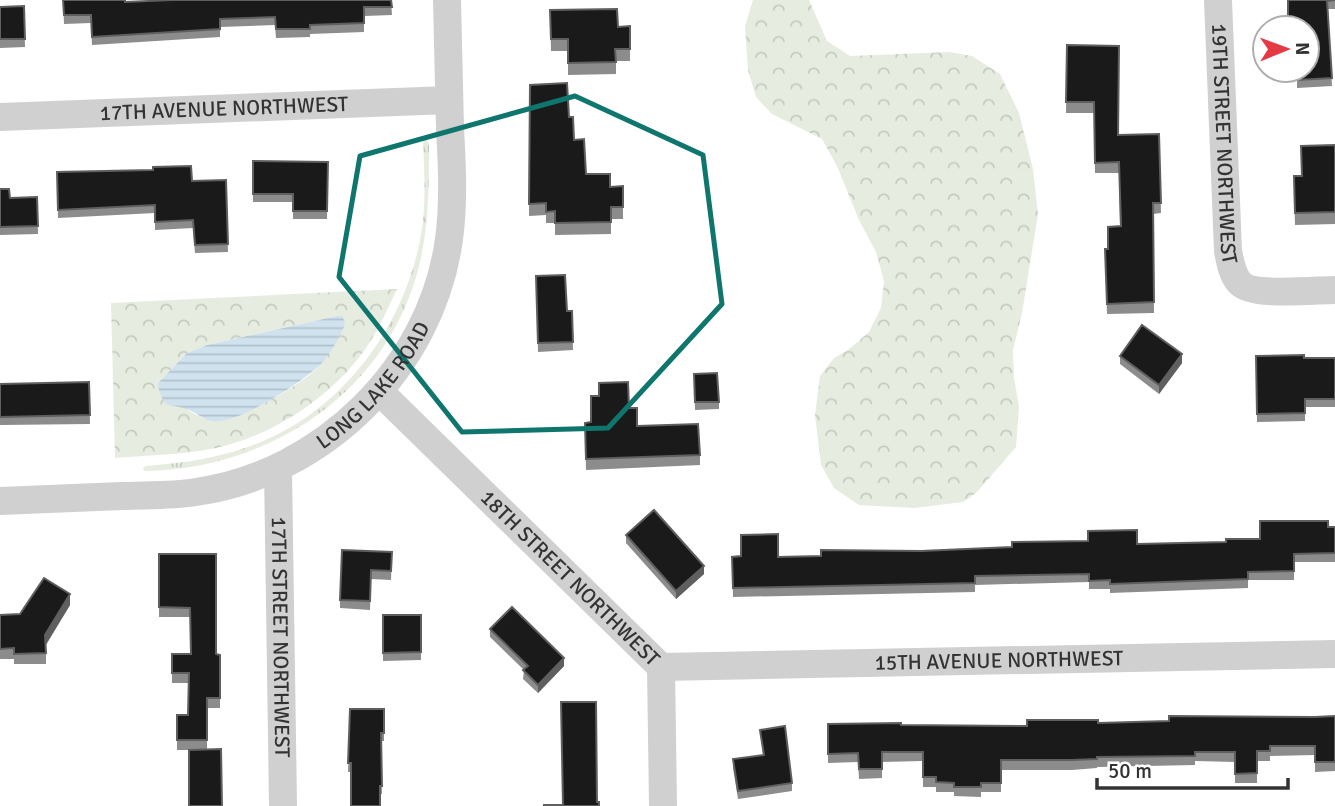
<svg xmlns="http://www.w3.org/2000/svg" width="1335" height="806" font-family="Signika,sans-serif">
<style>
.grass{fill:url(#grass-tufts)}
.forest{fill:url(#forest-crowns);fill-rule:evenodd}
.water{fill:url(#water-rules)}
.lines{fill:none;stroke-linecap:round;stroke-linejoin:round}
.minor{stroke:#d0d0d0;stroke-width:28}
.wall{fill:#8c8c8c}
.shaded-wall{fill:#5f5f5f}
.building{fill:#1a1a1a;stroke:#5f5f5f;stroke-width:2}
.marked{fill:none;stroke:#0f766e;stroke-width:5;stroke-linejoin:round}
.labels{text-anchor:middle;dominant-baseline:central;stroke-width:7;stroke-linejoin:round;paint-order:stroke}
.street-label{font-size:21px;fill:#333;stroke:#fff}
</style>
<defs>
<pattern id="grass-tufts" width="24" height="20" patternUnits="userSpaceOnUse" patternTransform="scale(1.75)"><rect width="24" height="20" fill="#e6ecdf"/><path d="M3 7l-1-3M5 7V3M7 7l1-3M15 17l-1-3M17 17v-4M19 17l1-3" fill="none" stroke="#c6cbc0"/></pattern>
<pattern id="forest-crowns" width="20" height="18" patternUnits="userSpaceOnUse" patternTransform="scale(1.75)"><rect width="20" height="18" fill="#e6ecdf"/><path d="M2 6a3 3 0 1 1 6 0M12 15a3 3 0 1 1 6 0" fill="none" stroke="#c6cbc0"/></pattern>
<pattern id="water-rules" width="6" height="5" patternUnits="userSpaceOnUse" patternTransform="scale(1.75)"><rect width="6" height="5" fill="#cfe2ee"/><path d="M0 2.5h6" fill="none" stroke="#b2c2cd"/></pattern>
</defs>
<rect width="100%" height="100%" fill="#fff"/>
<path class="grass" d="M 423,138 L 426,138 L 429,144 C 429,189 429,233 416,277 C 380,398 266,469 144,471 L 143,468 L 146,466 C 184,463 220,458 256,444 C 342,411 403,328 420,240 C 427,206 424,172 423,138 Z"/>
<g class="forest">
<polygon points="753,0 809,0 827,41 850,56 949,52 972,56 1000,74 1019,113 1033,169 1038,214 1022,313 1013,350 1014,377 1019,407 1016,447 977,492 963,502 914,508 859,505 834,488 821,465 815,415 820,376 834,358 848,350 869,332 881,308 884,281 876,252 859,220 837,166 822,139 772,114 756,97 748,70 745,26"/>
<path d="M 397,289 C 390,303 384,318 376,332 C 344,389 279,434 216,448 C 183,455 148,455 115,458 L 111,303 ZM 337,316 C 333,330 330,350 322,362 C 311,381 231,426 210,420 C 189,415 172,398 157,384 L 187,353 L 207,345 Z"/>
</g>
<path class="water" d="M 337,316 L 342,316 L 345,322 L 344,327 C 338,339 330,355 321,364 C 303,382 236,426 211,421 C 203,419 195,412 186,409 C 164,402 166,411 157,384 L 187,353 L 207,345 Z"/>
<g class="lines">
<g class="minor">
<path id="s1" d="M 1218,0 L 1228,251 C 1230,261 1232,274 1239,282 C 1250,297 1315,290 1335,290"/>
<path id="s2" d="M 0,117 L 449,100"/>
<path id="s3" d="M 380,392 L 661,667 L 663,806"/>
<path id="s4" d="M 278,469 L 283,806"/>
<path id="s5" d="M 0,501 C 41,499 81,498 122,496 C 147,495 172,496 196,492 C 323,474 432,367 449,239 C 454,203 452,164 450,128 C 449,85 448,43 447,0"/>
<path id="s6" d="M 661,667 L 1335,654"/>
</g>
</g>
<g class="wall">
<polygon points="63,0 125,2 391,0 392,15 364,16 364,32 310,34 310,37 276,38 275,25 220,27 220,37 92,45 91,23 64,24"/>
<polygon points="1288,0 1335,0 1335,9 1328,9 1332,86 1297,88 1297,70 1307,70"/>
<polygon points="24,6 25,47 0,48 0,7"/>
<polygon points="550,10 618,27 630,26 630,61 616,61 616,74 568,75 568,51 551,51"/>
<polygon points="1067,45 1118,135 1159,134 1161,213 1153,214 1154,313 1107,314 1105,260 1108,249 1120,226 1119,173 1095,173 1094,113 1066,113"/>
<polygon points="530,85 569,117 574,140 586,174 610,187 623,186 623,219 611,219 611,234 555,235 555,223 546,223 546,215 529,216"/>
<polygon points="1335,145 1335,224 1295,225 1294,188 1301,176 1301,146"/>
<polygon points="253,161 328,162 327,219 293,219 293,202 253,202"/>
<polygon points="153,170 192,181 226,180 228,252 195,253 193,228 155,230 155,213 58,218 57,172"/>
<polygon points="0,189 10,198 37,197 38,234 0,235"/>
<polygon points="536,276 567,311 572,311 573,350 538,352"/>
<polygon points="1120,356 1182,363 1159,394 1120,364"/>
<polygon points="1256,356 1335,358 1335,407 1305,407 1305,421 1257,422"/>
<polygon points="694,374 719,402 719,409 695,410"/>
<polygon points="89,382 90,424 0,425 0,384"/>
<polygon points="629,408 637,426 700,455 700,465 586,470 585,423 591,422"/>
<polygon points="1328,527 1335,527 1335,562 1294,562 1294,580 1248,580 1248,588 1110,593 1110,589 1089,589 1089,582 975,585 975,592 733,597 732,557 821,556 921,551 1226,542 1260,539"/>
<polygon points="626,535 704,574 676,599 626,543"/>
<polygon points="392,552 391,580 371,579 370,610 340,608 340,600"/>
<polygon points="159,554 216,654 220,655 220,708 207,708 207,750 177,750 177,715 188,715 189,683 172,683 172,654 191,654 190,617 159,617"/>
<polygon points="70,605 46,645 46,664 14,664 14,659 0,659 0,615 20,614"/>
<polygon points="383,615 421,615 421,660 383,661"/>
<polygon points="490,629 564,666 538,693 523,679 524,670 490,637"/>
<polygon points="350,709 384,709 384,741 381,741 382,794 380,794 351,772 348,772"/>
<polygon points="1335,716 1335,771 1315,772 1315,755 1270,756 1270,761 1257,761 1257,783 1235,783 1235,762 1195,761 1195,765 1097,767 1097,768 1072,770 1001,770 1001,792 981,792 981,797 954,796 954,792 936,792 936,787 923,787 923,761 882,762 882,778 859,779 858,762 828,763 828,724 1027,726 1098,723"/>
<polygon points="760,730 792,783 792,791 738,799 733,768 733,759 763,755"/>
</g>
<g class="shaded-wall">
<polygon points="1182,354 1182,363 1159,394 1159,385"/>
<polygon points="704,566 704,574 676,599 676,591"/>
<polygon points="70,594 70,605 45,646 45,635"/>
<polygon points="564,658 564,666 538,693 538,685"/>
</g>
<g class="building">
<polygon points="63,0 125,0 125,2 172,0 391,0 392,7 364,7 364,23 310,25 310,29 276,29 275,17 220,19 220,29 92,37 91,15 64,15"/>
<polygon points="1288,0 1335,0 1327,1 1332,78 1297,80 1297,70 1307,70 1307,28 1288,28"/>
<polygon points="24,6 25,39 0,39 0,7"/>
<polygon points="617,9 618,27 630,26 630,49 615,49 616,62 568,63 568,39 551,39 550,10"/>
<polygon points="1067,45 1119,46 1118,135 1159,134 1161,203 1153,203 1154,302 1107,304 1105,249 1108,249 1108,227 1121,226 1119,162 1095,163 1094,102 1066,102"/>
<polygon points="567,83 569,117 573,117 574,140 584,139 586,174 610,174 610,187 623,186 623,207 611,207 611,222 555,223 555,211 546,212 546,203 529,204 530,85"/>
<polygon points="1335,145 1335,212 1295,213 1294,176 1302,176 1301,146"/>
<polygon points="253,161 328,162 327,211 293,211 293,194 253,194"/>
<polygon points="191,166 192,181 226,180 228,244 195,245 193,220 155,222 155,205 58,210 57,172 153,170 153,167"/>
<polygon points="0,189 9,189 10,198 37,197 38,226 0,227"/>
<polygon points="565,275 567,311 572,311 573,342 538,343 536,276"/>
<polygon points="1142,325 1182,354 1159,385 1120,356"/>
<polygon points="1304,355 1304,358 1335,358 1335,399 1305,399 1305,413 1257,414 1256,356"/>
<polygon points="717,373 719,402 695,402 694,374"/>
<polygon points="89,382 90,415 0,417 0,384"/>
<polygon points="628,382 629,408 637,408 637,426 698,424 700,455 586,459 585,423 591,422 591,396 599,396 599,383"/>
<polygon points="654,510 704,566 676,591 626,535"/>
<polygon points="1260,521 1328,521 1328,527 1335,527 1335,553 1294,554 1294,571 1248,572 1248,579 1110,584 1110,580 1089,581 1089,574 975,576 975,583 733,588 732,557 741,556 741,535 778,534 778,557 821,556 821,550 921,551 1012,547 1012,542 1088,541 1088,531 1137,530 1137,544 1226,542 1226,539 1260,539"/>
<polygon points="342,550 392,552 391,571 371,570 370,601 340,600"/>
<polygon points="159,554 216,554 216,654 220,655 220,698 207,698 207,740 177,740 177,715 188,715 189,673 172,673 172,654 191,654 190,608 159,607"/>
<polygon points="44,578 70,594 45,635 46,653 14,654 14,648 0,649 0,615 20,614"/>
<polygon points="512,607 564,658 538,685 523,670 528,666 490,629"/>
<polygon points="383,615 421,615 421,652 383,653"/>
<polygon points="561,702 596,702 597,802 599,802 599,806 544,806 544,805 563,805"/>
<polygon points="350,709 384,709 384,733 381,733 382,786 380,786 380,806 351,806 351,763 348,763"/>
<polygon points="1169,716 1315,717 1335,716 1335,762 1315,762 1315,746 1270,746 1270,751 1257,751 1257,773 1235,774 1235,752 1195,752 1195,756 1097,757 1097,759 1072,760 1001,760 1001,783 981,783 981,787 954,787 954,783 936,782 936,777 923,777 923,752 882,752 882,769 859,769 858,753 828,754 828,724 901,723 901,725 1027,726 1027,720 1098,720 1098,723 1169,721"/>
<polygon points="785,726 792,783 738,791 733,759 764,755 760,730"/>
<polygon points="221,749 222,806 189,806 189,750"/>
</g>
<path class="marked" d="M 575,96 L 703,155 L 722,304 L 608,428 L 462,432 L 339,277 L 360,156 Z"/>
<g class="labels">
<g class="street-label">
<text stroke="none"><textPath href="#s2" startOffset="224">17TH AVENUE NORTHWEST</textPath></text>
<text stroke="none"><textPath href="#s1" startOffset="144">19TH STREET NORTHWEST</textPath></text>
<text stroke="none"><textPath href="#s5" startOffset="410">LONG LAKE ROAD</textPath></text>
<text stroke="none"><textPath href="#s3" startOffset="266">18TH STREET NORTHWEST</textPath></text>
<text stroke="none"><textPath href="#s4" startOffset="168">17TH STREET NORTHWEST</textPath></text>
<text stroke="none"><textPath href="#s6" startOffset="338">15TH AVENUE NORTHWEST</textPath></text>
</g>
</g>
<g transform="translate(1286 49) rotate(89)"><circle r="33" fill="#ffffff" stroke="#adadad" stroke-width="2"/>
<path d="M0-5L12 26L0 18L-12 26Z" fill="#e63946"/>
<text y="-10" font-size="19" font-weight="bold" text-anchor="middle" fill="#333333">N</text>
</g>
<path d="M1097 778v10h191v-10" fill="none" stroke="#333333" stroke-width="3.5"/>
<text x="1108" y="778" font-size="21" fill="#333333" stroke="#ffffff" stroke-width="5" paint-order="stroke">50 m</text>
</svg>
